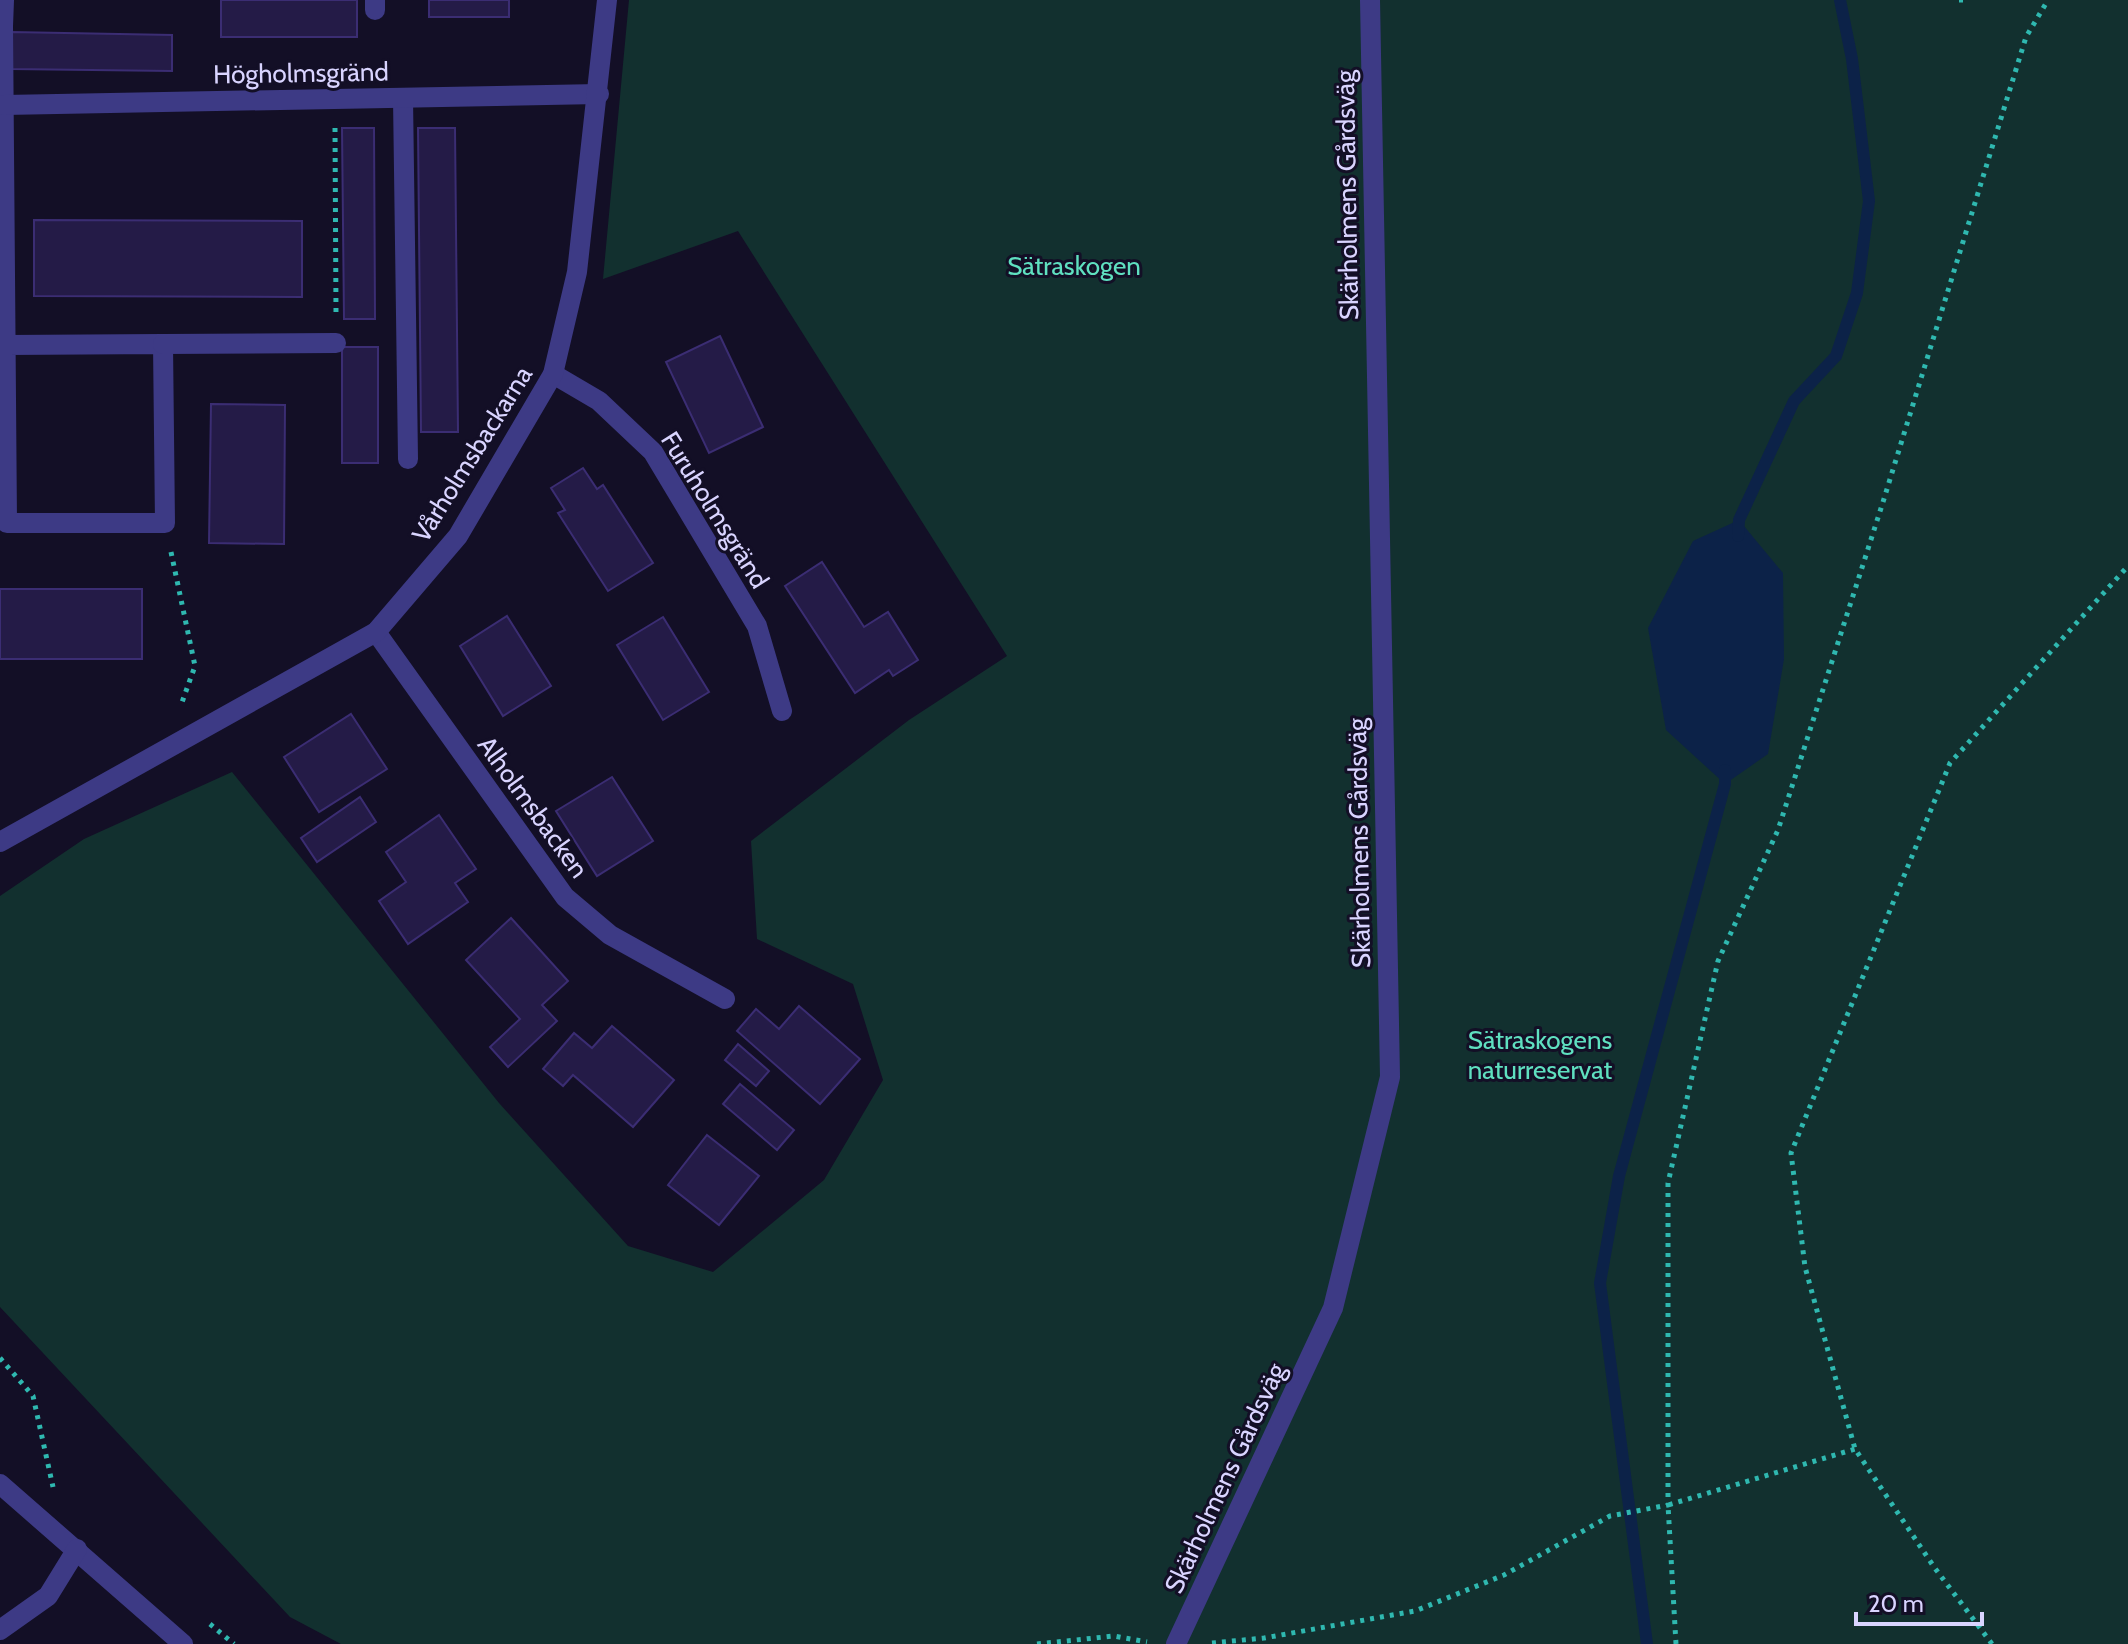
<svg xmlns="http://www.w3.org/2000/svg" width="2128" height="1644" font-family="Cabin,sans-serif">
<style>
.green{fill:#12302f}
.water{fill:#0c2248}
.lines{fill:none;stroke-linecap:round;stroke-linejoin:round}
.stream{stroke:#0c2248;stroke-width:12}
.building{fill:#241b47;stroke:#3b2d73;stroke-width:2}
.path{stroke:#2fb8b0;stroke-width:5;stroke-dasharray:4 6;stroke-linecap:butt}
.service{stroke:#3d3a85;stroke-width:20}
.minor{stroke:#3d3a85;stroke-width:20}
.tertiary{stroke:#3d3a85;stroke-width:20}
.labels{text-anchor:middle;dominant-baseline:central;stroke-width:6;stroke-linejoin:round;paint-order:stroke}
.street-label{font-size:26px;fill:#d9d4ff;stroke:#130f26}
.park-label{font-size:26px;fill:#5fe0c0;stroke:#130f26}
</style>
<rect width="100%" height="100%" fill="#130f26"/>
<polygon class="green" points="629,0 2128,0 2128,1644 341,1644 290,1617 0,1307 0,896 84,839 232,772 499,1103 628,1246 713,1272 824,1180 883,1080 853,984 757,939 751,841 909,720 1007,656 738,231 603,279"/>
<polygon class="water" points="1739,520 1783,573 1784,659 1768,754 1725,784 1666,730 1648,628 1693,541"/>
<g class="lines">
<g class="stream">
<polyline points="1738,536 1739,520 1794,401 1836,356 1857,293 1869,201 1852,59 1840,0"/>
<polyline points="1647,1644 1600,1283 1619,1176 1725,784 1725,770"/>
</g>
</g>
<g class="building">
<rect x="221" y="0" width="136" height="37"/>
<rect x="429" y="0" width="80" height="17"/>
<polygon points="11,32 172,35 172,71 11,69"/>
<polygon points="342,128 374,128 375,319 344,319"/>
<polygon points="418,128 455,128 458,432 421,432"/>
<polygon points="34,220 302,221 302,297 34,296"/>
<polygon points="720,336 763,427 709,453 666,362"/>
<rect x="342" y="347" width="36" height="116"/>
<polygon points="211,404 285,405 284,544 209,543"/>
<polygon points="583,468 597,489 603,485 653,563 608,591 558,513 565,510 551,488"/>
<polygon points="822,562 864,627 888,612 918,660 893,676 889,670 855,693 785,586"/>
<rect x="0" y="589" width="142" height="70"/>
<polygon points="507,616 551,686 503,716 460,646"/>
<polygon points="663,617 709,692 663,720 617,645"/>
<polygon points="351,714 387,769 319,812 284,757"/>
<polygon points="612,777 653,841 597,876 556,811"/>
<polygon points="360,797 376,822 317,862 301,838"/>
<polygon points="439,815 476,869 455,883 468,902 408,944 379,901 406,882 386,852"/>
<polygon points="511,918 568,981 542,1005 557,1021 508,1067 490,1047 520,1019 466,960"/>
<polygon points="799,1006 860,1059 820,1104 737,1031 756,1009 779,1029"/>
<polygon points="612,1026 674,1080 633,1127 573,1075 563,1086 543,1069 574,1033 592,1048"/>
<polygon points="738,1044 769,1071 756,1086 725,1060"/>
<polygon points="740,1084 794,1130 777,1150 723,1104"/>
<polygon points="707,1135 759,1176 719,1225 668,1185"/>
</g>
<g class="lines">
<g class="path">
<polyline points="1959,0 1964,0"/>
<polyline points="335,128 336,314"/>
<polyline points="171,552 195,666 181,705"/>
<polyline points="0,1358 33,1396 53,1487"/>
<polyline points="210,1624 234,1644"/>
<polyline points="1212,1643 1264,1638 1415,1611 1504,1575 1610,1516 1668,1505 1668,1183 1718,961 1778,830 1883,502 2026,37 2048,0"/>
<polyline points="1037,1644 1114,1636 1147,1642"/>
<polyline points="1676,1644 1668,1505 1855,1449"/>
<polyline points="1992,1644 1934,1567 1855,1449 1805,1267 1791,1153 1950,763 2128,566"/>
</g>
<polyline class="service" points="403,98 408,459"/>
<g class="minor">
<polyline points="4,0 3,26 7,523 165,523 163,344 6,345"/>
<polyline points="375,0 375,10"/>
<polyline points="4,105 599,94"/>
<polyline points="163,344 336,343"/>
<polyline points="553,374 599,401 653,452 757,626 782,711"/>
<polyline points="376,632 565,897 610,935 725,999"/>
<polyline points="0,1484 183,1644"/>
<polyline points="0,1630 48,1596 77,1549"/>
<polyline points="1176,1644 1333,1308 1390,1077 1370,0"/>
</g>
<polyline class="tertiary" points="0,842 376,632 458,536 553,374 577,272 607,0"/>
</g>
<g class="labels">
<g class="street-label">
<text transform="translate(301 73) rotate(-1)">Högholmsgränd</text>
<text transform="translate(1347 195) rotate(-91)">Skärholmens Gårdsväg</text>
<text transform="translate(472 454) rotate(-58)">Vårholmsbackarna</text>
<text transform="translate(715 510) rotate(58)">Furuholmsgränd</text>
<text transform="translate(533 807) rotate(54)">Alholmsbacken</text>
<text transform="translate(1359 843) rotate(-91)">Skärholmens Gårdsväg</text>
<text transform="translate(1225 1478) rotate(-65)">Skärholmens Gårdsväg</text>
</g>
<g class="park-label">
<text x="1074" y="266">Sätraskogen</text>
<text x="1540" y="1040">Sätraskogens<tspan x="1540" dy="30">naturreservat</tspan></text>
</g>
</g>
<path d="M1856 1612v12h126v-12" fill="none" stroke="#d9d4ff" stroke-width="4"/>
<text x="1868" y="1612" font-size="24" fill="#d9d4ff" stroke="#130f26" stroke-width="6" paint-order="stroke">20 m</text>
</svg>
